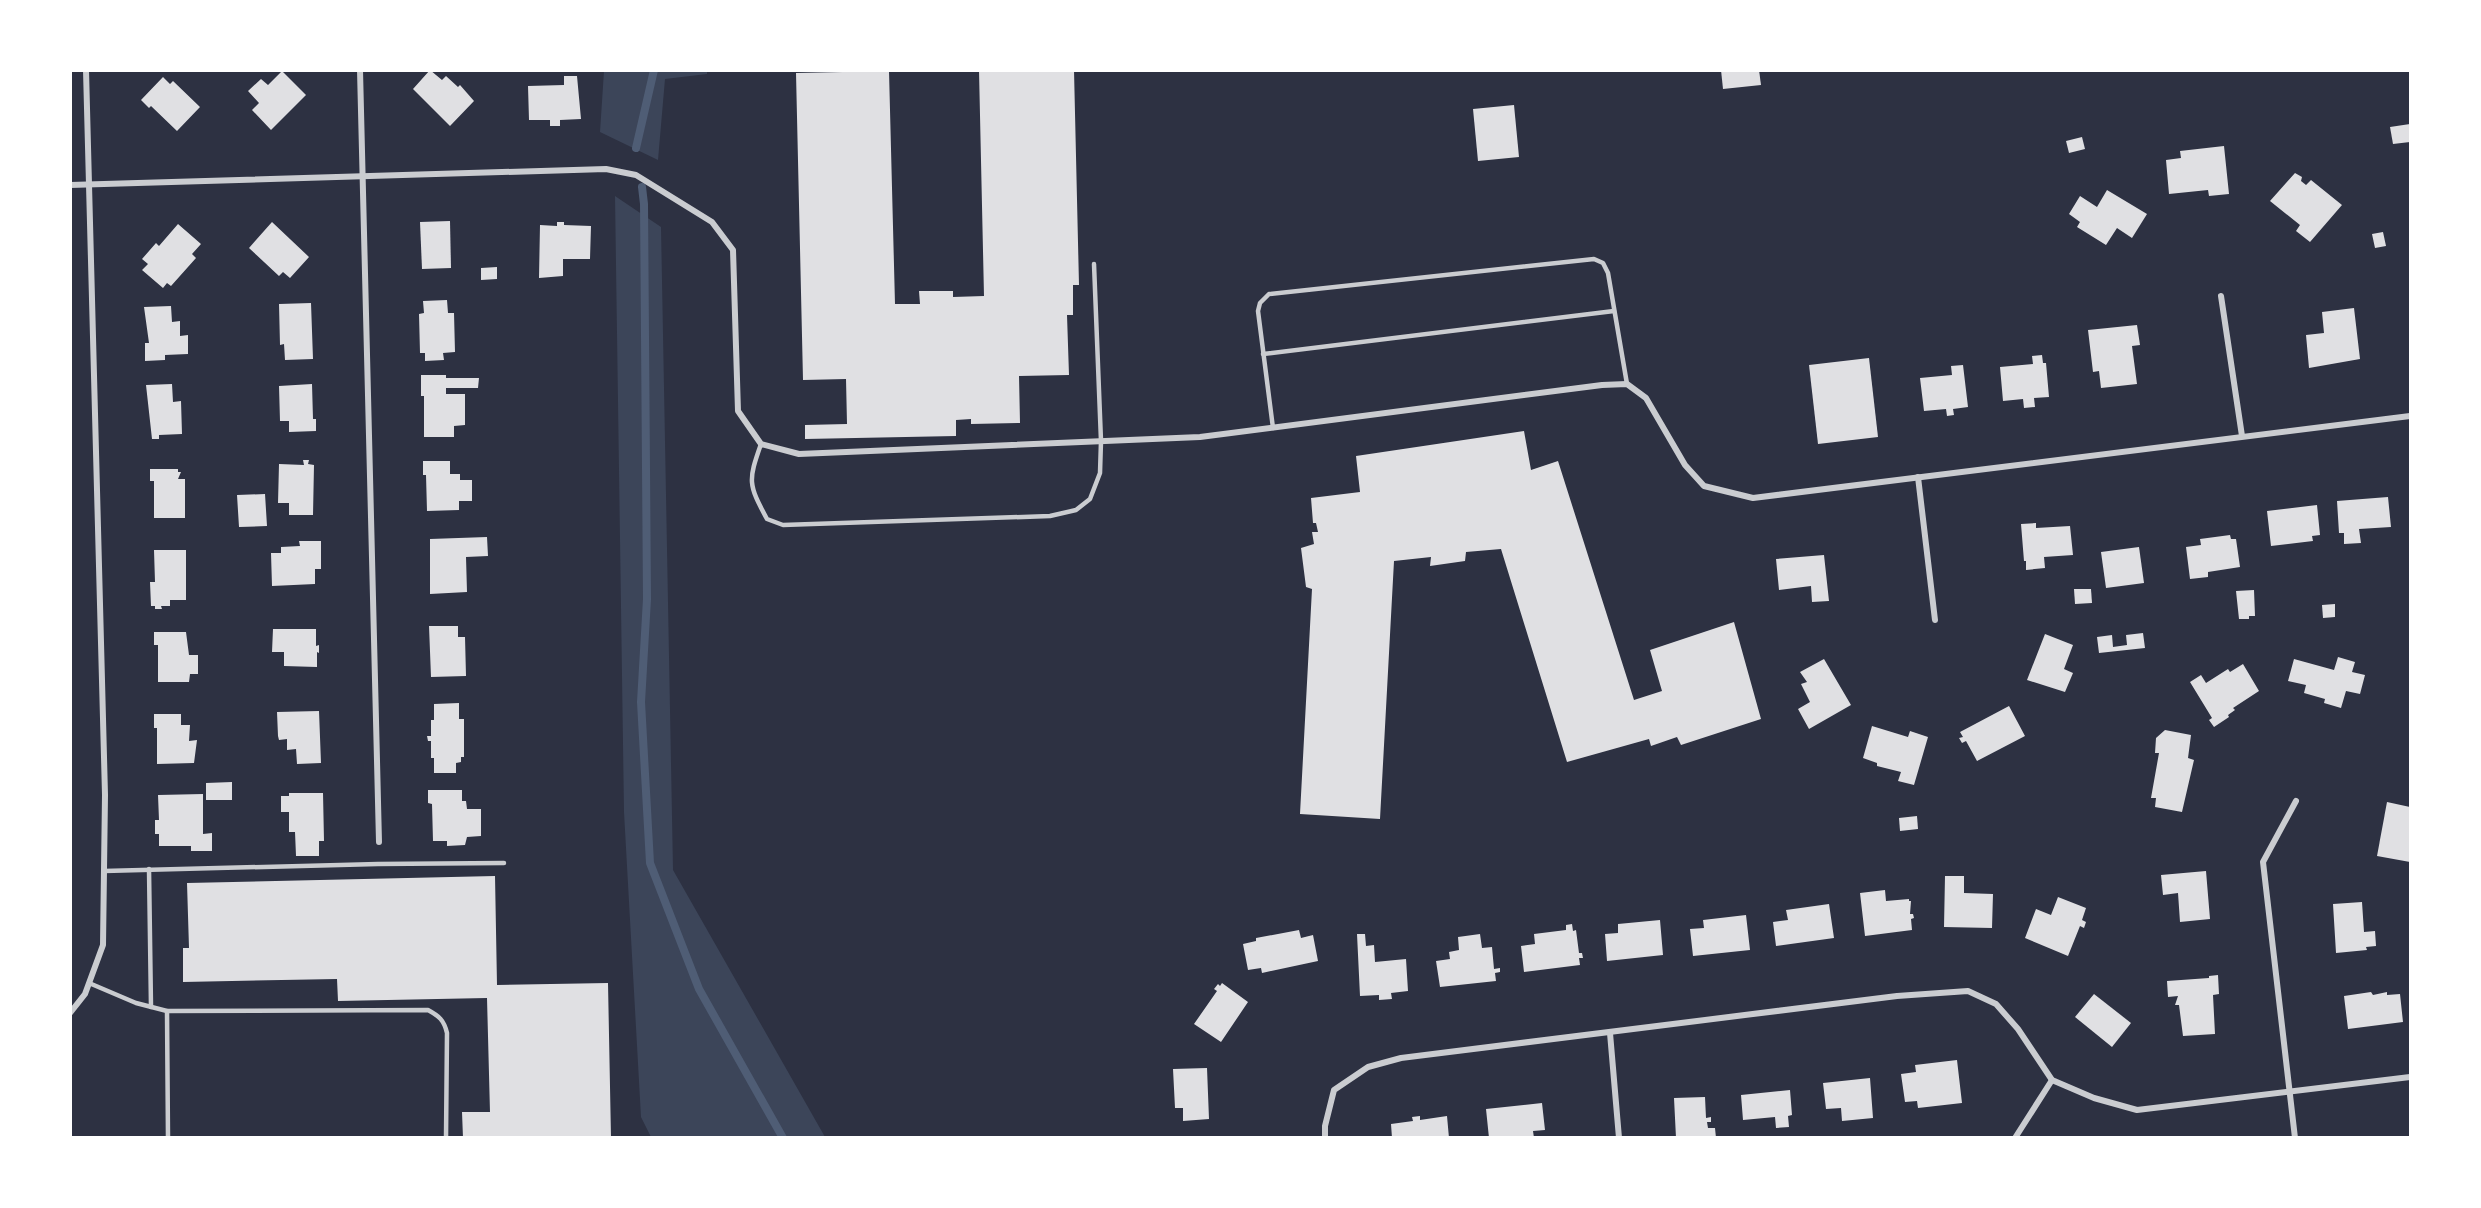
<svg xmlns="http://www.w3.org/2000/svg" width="2481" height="1208" font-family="Jost,sans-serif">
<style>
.green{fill:#3c4559}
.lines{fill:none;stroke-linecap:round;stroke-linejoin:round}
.stream{stroke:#4f5d75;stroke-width:8}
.building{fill:#e0e0e3}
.service{stroke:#caccd0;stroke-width:4.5}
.minor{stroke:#caccd0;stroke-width:6}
</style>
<rect width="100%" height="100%" fill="#2d3142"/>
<g class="green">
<polygon points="604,71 707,71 707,74 665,79 658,160 600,132"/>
<polygon points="615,196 661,227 673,870 825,1137 651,1137 641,1117 624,812"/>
</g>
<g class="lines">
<g class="stream">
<polyline points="636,148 654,70"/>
<polyline points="642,187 644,204 647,599 641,702 650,863 699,989 783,1138"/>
</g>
</g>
<g class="building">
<polygon points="430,70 442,80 446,76 458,87 460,85 474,101 450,126 413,89"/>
<polygon points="979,70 1074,70 1079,285 1073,285 1073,315 1067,315 1069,375 1019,376 1020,423 971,424 971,419 956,420 956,436 805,439 805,425 847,424 846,379 803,380 796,73 889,71 895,304 920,304 919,291 953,291 953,297 984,296"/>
<polygon points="1721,70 1759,70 1761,85 1723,89"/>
<polygon points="282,71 306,95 271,130 252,110 259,103 248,91 261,79 268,85"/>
<polygon points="564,76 577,76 581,119 560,120 560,126 550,126 550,120 529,120 528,86 564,85"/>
<polygon points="163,77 170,84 173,81 200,107 177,131 151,106 149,108 141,100"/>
<polygon points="1514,105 1519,157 1478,161 1473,109"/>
<polygon points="2410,124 2410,142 2393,144 2390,127"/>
<polygon points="2082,137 2085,149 2069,153 2066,141"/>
<polygon points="2224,146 2229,194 2209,196 2208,190 2169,194 2166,160 2181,158 2180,151"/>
<polygon points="2295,173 2302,177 2301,181 2306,185 2311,180 2342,205 2310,242 2296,231 2300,225 2270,201"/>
<polygon points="2107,190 2147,214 2132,238 2117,228 2106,245 2077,227 2080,222 2069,214 2080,196 2097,207"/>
<polygon points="450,221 451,268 422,269 420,222"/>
<polygon points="272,222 309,257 290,278 283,272 279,276 249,248"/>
<polygon points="557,222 564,222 564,225 591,226 590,259 563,259 563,276 539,278 540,225 557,226"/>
<polygon points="178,224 201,244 192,254 196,258 171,286 167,283 163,288 142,270 148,264 142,259 156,243 159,246"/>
<polygon points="2383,232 2386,246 2375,248 2372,234"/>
<polygon points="497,267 497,279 481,280 481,268"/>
<polygon points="447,300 448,313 454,313 455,352 443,353 444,360 425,361 425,353 420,353 419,314 424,313 423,301"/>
<polygon points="311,303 313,359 285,360 284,344 280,345 279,304"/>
<polygon points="171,306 172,322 180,321 180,336 188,335 188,354 165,355 165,360 145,361 145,343 149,343 144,307"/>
<polygon points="2354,308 2360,359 2309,368 2306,335 2324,333 2322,312"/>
<polygon points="2137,325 2140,345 2132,346 2137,384 2101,388 2099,371 2093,372 2088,330"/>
<polygon points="2042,355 2043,363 2046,363 2049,397 2034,398 2035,407 2024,408 2023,399 2003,401 2000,367 2033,364 2032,356"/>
<polygon points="1869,358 1878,437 1818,444 1809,365"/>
<polygon points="1963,365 1968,407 1953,409 1954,415 1947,416 1946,409 1924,411 1920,378 1952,375 1951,366"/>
<polygon points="421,375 446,375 446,378 479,378 478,388 446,388 446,394 465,394 465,425 454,426 454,437 424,437 424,396 421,396"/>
<polygon points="172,384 173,402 181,401 182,434 159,435 159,439 152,439 146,385"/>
<polygon points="312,384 313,419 316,419 316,431 289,432 289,421 280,421 279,386"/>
<polygon points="1524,431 1531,470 1558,461 1634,700 1662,691 1650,650 1734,622 1761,719 1681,745 1677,737 1651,746 1649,739 1567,762 1501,549 1466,552 1465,561 1430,566 1431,557 1394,561 1380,819 1300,814 1312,589 1306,587 1301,548 1314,544 1312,532 1318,532 1316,523 1313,523 1311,498 1360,492 1356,456"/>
<polygon points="303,460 309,460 308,464 314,465 313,515 289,515 289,503 278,503 279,464 304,465"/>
<polygon points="423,461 450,461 450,474 460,474 460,480 472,480 472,501 459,501 459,510 427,511 426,475 423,475"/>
<polygon points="150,469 178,469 178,472 181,472 178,479 185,479 185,518 154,518 154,481 150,481"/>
<polygon points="265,494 267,526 239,527 237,495"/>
<polygon points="2388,497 2391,527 2359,529 2361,543 2344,544 2344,533 2339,533 2337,501"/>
<polygon points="2317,505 2320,535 2312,536 2313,541 2271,546 2267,511"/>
<polygon points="2036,523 2036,528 2070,526 2073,555 2044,557 2045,568 2026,570 2026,561 2024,561 2021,524"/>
<polygon points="2230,535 2231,539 2236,539 2240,567 2208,572 2208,577 2190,579 2186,547 2201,545 2200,539"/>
<polygon points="487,537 488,556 466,557 467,592 430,594 430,539"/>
<polygon points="299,541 321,541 321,569 315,569 315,584 272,586 271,553 281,553 281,547 300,546"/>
<polygon points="2139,547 2144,583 2106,588 2101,552"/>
<polygon points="154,550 186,550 186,600 170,600 170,606 161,606 162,609 155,609 155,606 151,606 150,582 155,582"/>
<polygon points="1824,555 1829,601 1812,602 1811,586 1779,590 1776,559"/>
<polygon points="2074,589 2091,589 2092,603 2075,604"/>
<polygon points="2254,590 2255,616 2249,616 2249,619 2239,619 2236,591"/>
<polygon points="2335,604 2335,617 2323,618 2322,605"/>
<polygon points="429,626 458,626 458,637 465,637 466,676 431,677"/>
<polygon points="273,629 316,629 316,646 319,645 319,653 317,652 317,667 284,666 284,652 272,652"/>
<polygon points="154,632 186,632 189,655 198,655 198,674 190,674 189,682 158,682 158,645 154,645"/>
<polygon points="2143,633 2145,648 2099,653 2097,637 2112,635 2113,647 2127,645 2126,635"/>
<polygon points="2045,634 2073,645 2064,669 2073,673 2065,692 2027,680"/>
<polygon points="2338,657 2355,662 2352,672 2365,675 2360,694 2346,691 2341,708 2324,703 2325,699 2304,693 2306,685 2288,681 2294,659 2334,670"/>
<polygon points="1824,659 1851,705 1809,729 1798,709 1810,702 1801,684 1807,682 1800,672"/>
<polygon points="2243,664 2259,691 2233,708 2235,710 2228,715 2229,717 2214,727 2209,720 2212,718 2190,682 2201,675 2206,683 2228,669 2230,672"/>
<polygon points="459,703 459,719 464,719 464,757 461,757 461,762 456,763 456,773 434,773 434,758 431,758 431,741 428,741 427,736 431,736 431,720 434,720 434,704"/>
<polygon points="2009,706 2025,736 1977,761 1966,741 1962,743 1959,738 1963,737 1960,732"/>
<polygon points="319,711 321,763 297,764 296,749 287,750 287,739 279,740 278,736 277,712"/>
<polygon points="154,714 181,714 181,725 190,725 189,741 197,740 194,763 157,764 157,728 154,728"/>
<polygon points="1872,726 1908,737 1910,731 1928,737 1914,785 1898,781 1901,772 1877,766 1877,763 1863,758"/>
<polygon points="2165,730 2191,735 2188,758 2194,760 2182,812 2155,807 2156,798 2151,798 2159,753 2155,753 2156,738"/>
<polygon points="232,782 232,800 206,800 206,783"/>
<polygon points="428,790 462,790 462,801 466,801 467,809 481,809 481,836 467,837 465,845 447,846 447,841 433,841 432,804 428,803"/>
<polygon points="289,793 323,793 324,841 319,841 319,856 296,856 295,832 289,832 289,812 281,812 281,796 289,796"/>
<polygon points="203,794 203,834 212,833 212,851 191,851 191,846 159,846 159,834 155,834 155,820 159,820 158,795"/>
<polygon points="2387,802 2410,807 2410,862 2377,856"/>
<polygon points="1917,816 1918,829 1900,831 1899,818"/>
<polygon points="2206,871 2210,919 2180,922 2178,893 2163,895 2161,875"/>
<polygon points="495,876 497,985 608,983 611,1138 463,1138 462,1112 490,1112 487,998 338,1001 337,979 183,982 183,948 189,948 187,883"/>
<polygon points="1945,876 1964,876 1964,893 1993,894 1992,928 1944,927"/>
<polygon points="1885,890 1886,901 1909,899 1909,901 1911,901 1910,914 1913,914 1914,918 1911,919 1912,930 1865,936 1860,893"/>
<polygon points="2058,897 2086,908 2082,920 2086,922 2084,928 2080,926 2068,956 2025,938 2036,909 2051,915"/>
<polygon points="2362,902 2364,932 2375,931 2376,946 2366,947 2367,950 2336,953 2333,904"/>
<polygon points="1829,904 1834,938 1776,946 1773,922 1788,920 1786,910"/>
<polygon points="1746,915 1750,950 1693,956 1690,929 1704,928 1703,920"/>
<polygon points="1660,920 1663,955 1607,961 1605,934 1618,933 1618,924"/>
<polygon points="1572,924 1573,931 1576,930 1579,953 1582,953 1583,958 1579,958 1580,965 1524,972 1521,946 1535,944 1534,934 1566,930 1566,925"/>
<polygon points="1299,930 1301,938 1313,935 1318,961 1262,973 1261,968 1248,970 1243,944 1256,941 1256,938"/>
<polygon points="1357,934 1365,934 1366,946 1374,945 1375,962 1406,959 1408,991 1391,993 1392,999 1379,1000 1379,995 1360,996"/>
<polygon points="1480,934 1482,948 1492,947 1494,969 1500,968 1500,972 1495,973 1496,981 1440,987 1436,961 1450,959 1449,952 1459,950 1458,937"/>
<polygon points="2218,975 2219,994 2213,995 2215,1034 2183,1036 2179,1005 2175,1005 2178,996 2168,997 2167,981 2209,978 2209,976"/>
<polygon points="1222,983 1248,1002 1221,1042 1194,1024 1217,991 1214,989 1218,984 1220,986"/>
<polygon points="2371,992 2373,995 2387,992 2387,995 2400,994 2403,1022 2348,1029 2344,996"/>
<polygon points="2094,994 2131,1023 2112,1047 2075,1017"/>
<polygon points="1957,1060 1962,1103 1918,1108 1917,1101 1905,1102 1901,1074 1916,1072 1915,1065"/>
<polygon points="1207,1068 1209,1119 1183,1121 1183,1108 1175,1108 1173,1069"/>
<polygon points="1870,1078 1873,1118 1842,1121 1841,1108 1826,1109 1823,1083"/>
<polygon points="1790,1090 1792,1115 1788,1116 1789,1127 1776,1128 1775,1117 1743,1120 1741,1095"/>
<polygon points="1705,1097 1706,1118 1711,1117 1711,1122 1707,1122 1708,1128 1715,1128 1716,1138 1676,1138 1674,1098"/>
<polygon points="1542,1103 1545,1130 1533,1131 1534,1138 1489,1138 1486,1109"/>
<polygon points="1420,1116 1420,1120 1447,1116 1449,1138 1392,1138 1391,1124 1413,1121 1412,1117"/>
</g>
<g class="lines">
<g class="service">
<polyline points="1263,354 1614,311"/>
<polyline points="1273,428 1258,311 1260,303 1269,294 1594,259 1603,263 1608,273 1627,384"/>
<path d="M 761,444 C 748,481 748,484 767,519 L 783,525 L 1050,516 L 1076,510 L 1090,499 L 1100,473 L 1101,441 L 1094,264"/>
<polyline points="149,869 151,1007"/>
<polyline points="104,871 378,864 504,863"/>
<path d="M 89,983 L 136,1003 L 167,1011 L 428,1010 C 439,1016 444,1020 447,1033 L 446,1138"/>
<polyline points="167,1011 168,1138"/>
</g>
<g class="minor">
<polyline points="360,70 379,842"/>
<polyline points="70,185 606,169 636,175 712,222 733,250 738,411 761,444 799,454 1200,437 1602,385 1627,384 1646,398 1685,465 1704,486 1753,498 2410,416"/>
<polyline points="2221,296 2242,436"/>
<polyline points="1918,477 1935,620"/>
<polyline points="70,1013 85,994 103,945 105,795 86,70"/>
<polyline points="1610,1033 1619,1138"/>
<polyline points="1325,1138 1325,1126 1334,1090 1368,1067 1401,1058 1897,996 1968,991 1996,1004 2018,1029 2052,1080 2094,1098 2137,1110 2410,1077"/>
<polyline points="2015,1138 2052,1080"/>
<polyline points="2295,1138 2263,862 2296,801"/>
</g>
</g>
<rect width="2481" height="1208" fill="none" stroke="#ffffff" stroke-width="144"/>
</svg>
